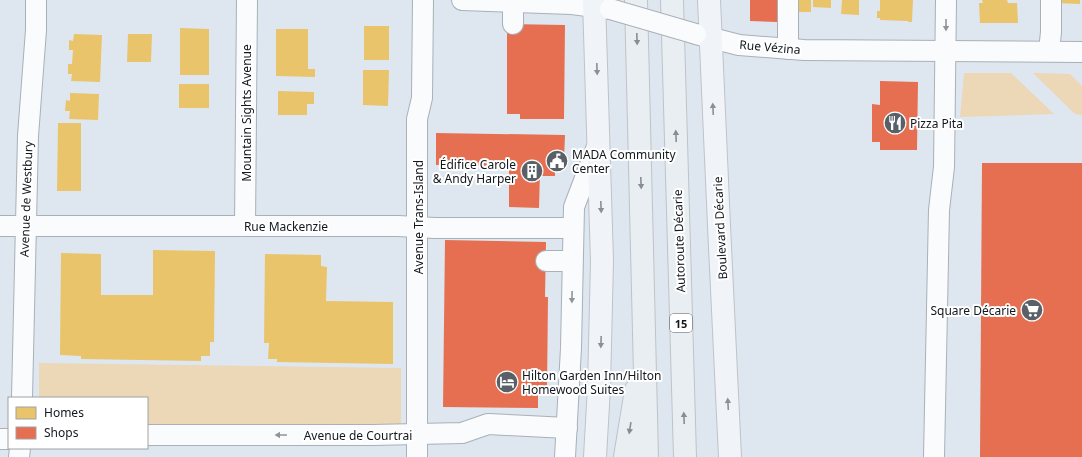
<svg xmlns="http://www.w3.org/2000/svg" width="1082" height="457" font-family="'Noto Sans',sans-serif">
<style>
.green{fill:#ecd7b6}
.homes{fill:#e9c46a}
.shops{fill:#e76f51}
.lines{fill:none;stroke-linecap:round;stroke-linejoin:round}
.minor-casing{stroke:#a9b0b7;stroke-width:22}
.major-casing{stroke:#bfc3c8;stroke-width:24}
.highway-casing{stroke:#bfc3c8;stroke-width:24}
.minor{stroke:#fafbfd;stroke-width:20}
.major{stroke:#f0f3f7;stroke-width:22}
.highway{stroke:#e9eef3;stroke-width:22}
.minor-bridge-casing{stroke:#a9b0b7;stroke-width:22;stroke-linecap:butt}
.minor-bridge{stroke:#fafbfd;stroke-width:20}
.oneway{fill:#919498}
.oneway2{fill:#888d93}
.oneway3{fill:#8c9095}
.labels{text-anchor:middle;dominant-baseline:central;stroke-width:4;stroke-linejoin:round;paint-order:stroke}
.shield{fill:#fff;stroke:#585d61;stroke-width:1}
.shield-label{font-size:11px;font-weight:bold;fill:#11171d}
.street-label{font-size:12px;fill:#11171d;stroke:#fff}
.poi-label{font-size:12px;fill:#11171d;stroke:#fff;text-anchor:start}
</style>
<rect width="100%" height="100%" fill="#dee7f0"/>
<g class="green">
<polygon points="964,73 1011,73 1054,114 960,117"/>
<polygon points="1033,73 1070,74 1082,86 1082,115 1075,114"/>
<polygon points="39,363 401,368 401,428 147,427 147,398 39,398"/>
</g>
<g class="homes">
<rect x="793" y="0" width="18" height="12"/>
<polygon points="813,0 831,0 831,8 813,7"/>
<polygon points="842,0 859,0 859,15 841,14"/>
<polygon points="880,0 913,0 912,22 908,22 908,21 880,20 880,18 877,18 877,11 880,11"/>
<polygon points="982,0 1007,0 1008,3 1017,3 1018,23 980,23 979,3 983,3"/>
<polygon points="1056,0 1080,0 1080,4 1056,3"/>
<rect x="364" y="26" width="25" height="34"/>
<polygon points="180,28 209,29 209,75 180,75"/>
<polygon points="276,29 308,29 308,69 315,69 315,77 276,76"/>
<polygon points="74,34 102,35 100,82 71,81 72,74 68,74 68,64 72,64 73,50 69,50 69,40 73,41"/>
<polygon points="128,34 152,34 151,62 127,62"/>
<polygon points="363,70 389,70 388,106 363,105"/>
<rect x="179" y="84" width="30" height="24"/>
<polygon points="278,91 314,92 314,104 307,104 307,115 278,115"/>
<polygon points="70,93 99,94 98,120 69,119 70,111 65,111 66,100 70,101"/>
<polygon points="58,123 81,123 81,191 57,191"/>
<polygon points="153,250 215,251 214,342 210,342 210,356 201,356 201,361 81,359 81,356 60,355 61,253 101,254 101,295 153,295"/>
<polygon points="265,254 321,255 321,266 327,267 326,301 393,302 393,364 277,362 277,359 268,359 269,343 264,343"/>
</g>
<g class="shops">
<polygon points="750,0 777,0 777,22 750,21"/>
<polygon points="507,24 565,25 564,119 520,119 520,114 507,114"/>
<polygon points="880,81 918,82 917,150 880,150 880,142 872,142 872,104 880,105"/>
<polygon points="436,133 565,135 564,160 560,160 560,169 555,169 555,176 542,176 542,172 540,172 539,208 509,207 509,166 436,165"/>
<polygon points="982,163 1082,163 1082,457 980,457"/>
<polygon points="445,240 546,242 545,297 548,297 547,391 538,391 538,408 443,407"/>
</g>
<g class="lines">
<g class="minor-casing">
<g id="minor">
<polyline points="462,0 572,4 610,9"/>
<polyline points="788,0 788,49"/>
<polyline points="513,24 513,2"/>
<polyline points="696,34 739,45 804,50 1082,52"/>
<polyline points="1049,51 1051,32 1051,0"/>
<polyline points="0,226 398,226 435,228 573,228"/>
<polyline points="245,226 247,0"/>
<polyline points="546,261 572,261"/>
<polyline points="22,398 28,136 36,30 36,0"/>
<polyline points="147,435 373,435 462,433 488,424 567,428"/>
<polyline points="0,439 9,439"/>
<polyline points="19,457 20,448"/>
<polyline points="417,457 417,119 422,98 423,0"/>
<polyline points="565,457 571,348 574,207 598,144"/>
<polyline points="934,457 939,210 944,167 946,0"/>
</g>
</g>
<g class="major-casing">
<g id="major">
<polyline points="594,0 602,261 599,387 595,457"/>
<path d="M 709,0 C 715,152 723,305 730,457"/>
</g>
</g>
<g class="highway-casing">
<g id="highway">
<polyline points="636,0 647,457"/>
<polyline points="672,0 685,457"/>
<polyline points="625,457 636,390"/>
</g>
</g>
<use href="#minor" class="minor"/>
<use href="#major" class="major"/>
<use href="#highway" class="highway"/>
<g class="minor-bridge-casing">
<polyline id="minor-bridge" points="610,9 696,34"/>
</g>
<use href="#minor-bridge" class="minor-bridge"/>
</g>
<defs><path id="oneway-solid" d="M-6-.8H1V-3.2L6.5 0L1 3.2V.8H-6Z"/></defs>
<g class="oneway">
<use href="#oneway-solid" transform="translate(946 25) rotate(90)"/>
<use href="#oneway-solid" transform="translate(572 297) rotate(91)"/>
<use href="#oneway-solid" transform="translate(281 435) rotate(-180)"/>
</g>
<g class="oneway2">
<use href="#oneway-solid" transform="translate(637 39) rotate(88)"/>
<use href="#oneway-solid" transform="translate(676 136) rotate(-92)"/>
<use href="#oneway-solid" transform="translate(641 183) rotate(88)"/>
<use href="#oneway-solid" transform="translate(684 418) rotate(-92)"/>
<use href="#oneway-solid" transform="translate(630 428) rotate(99)"/>
</g>
<g class="oneway3">
<use href="#oneway-solid" transform="translate(597 69) rotate(88)"/>
<use href="#oneway-solid" transform="translate(713 109) rotate(-93)"/>
<use href="#oneway-solid" transform="translate(601 207) rotate(88)"/>
<use href="#oneway-solid" transform="translate(601 342) rotate(92)"/>
<use href="#oneway-solid" transform="translate(728 404) rotate(-93)"/>
</g>
<defs>
<g id="restaurant-disc" transform="scale(1.15)"><circle r="9.5" fill="#596067" stroke="#fff"/><path d="M-5-6h1v4h1v-4h1v4h1v-4h1v5L-1.5 .5V6h-2V.5L-5-1ZM5-6V6H3V1.5H1.5Q1.5-4 5-6Z" fill="#fff"/></g>
<g id="civic-disc" transform="scale(1.15)"><circle r="9.5" fill="#596067" stroke="#fff"/><path d="M-.6-6.5H3V-4.5H.6V-3L4-1V1h2V6H-6V1h2V-1L-.6-3ZM-1.2 2.5V6h2.4V2.5Z" fill="#fff"/></g>
<g id="building-disc" transform="scale(1.15)"><circle r="9.5" fill="#596067" stroke="#fff"/><path d="M-4-6H4V6H1V3H-1V6H-4ZM-2.5-4.3h1.7v1.8h-1.7ZM.8-4.3h1.7v1.8H.8ZM-2.5-1h1.7V.8h-1.7ZM.8-1h1.7V.8H.8Z" fill="#fff"/></g>
<g id="supermarket-disc" transform="scale(1.15)"><circle r="9.5" fill="#596067" stroke="#fff"/><path d="M-6-5.5h2.5l.6 2H6L4.5 2H-2.5L-4.4-4H-6ZM-1.5 3.2a1.3 1.3 0 1 0 .1 0ZM3 3.2a1.3 1.3 0 1 0 .1 0Z" fill="#fff"/></g>
<g id="hotel-disc" transform="scale(1.15)"><circle r="9.5" fill="#596067" stroke="#fff"/><path d="M-6-4.5h1.5V1H6V5H4.5V3h-9V5H-6ZM-4 0a1.8 1.8 0 1 1 3.6 0ZM.5 0V-2.5h3Q6-2.5 6 0Z" fill="#fff"/></g>
</defs>
<g fill-rule="evenodd">
<use href="#restaurant-disc" x="895" y="123"/>
<use href="#civic-disc" x="557" y="161"/>
<use href="#building-disc" x="532" y="171"/>
<use href="#supermarket-disc" x="1032" y="310"/>
<use href="#hotel-disc" x="507" y="382"/>
</g>
<g class="labels">
<rect class="shield" x="670" y="314" width="22" height="18" rx="3"/>
<g class="shield-label">
<text x="681" y="323">15</text>
</g>
<g class="street-label">
<text transform="translate(770 47) rotate(5)">Rue Vézina</text>
<text transform="translate(246 113) rotate(-90)">Mountain Sights Avenue</text>
<text transform="translate(26 199) rotate(-88)">Avenue de Westbury</text>
<text transform="translate(418 217) rotate(-90)">Avenue Trans-Island</text>
<text x="286" y="226">Rue Mackenzie</text>
<text transform="translate(720 228) rotate(-93)">Boulevard Décarie</text>
<text transform="translate(679 241) rotate(-92)">Autoroute Décarie</text>
<text x="358" y="435">Avenue de Courtrai</text>
</g>
<g class="poi-label">
<text x="910" y="123">Pizza Pita</text>
<text x="572" y="154">MADA Community<tspan x="572" dy="14">Center</tspan></text>
<text x="516" y="164" text-anchor="end">Édifice Carole<tspan x="516" dy="14">&amp; Andy Harper</tspan></text>
<text x="1016" y="310" text-anchor="end">Square Décarie</text>
<text x="522" y="375">Hilton Garden Inn/Hilton<tspan x="522" dy="14">Homewood Suites</tspan></text>
</g>
</g>
<rect x="8" y="397" width="140" height="52" fill="#ffffff" stroke="#a0a2a5"/>
<rect x="16" y="407" width="20" height="12" fill="#e9c46a" stroke="#a0a2a5"/>
<text x="44" y="417" font-size="12" fill="#11171d">Homes</text>
<rect x="16" y="427" width="20" height="12" fill="#e76f51" stroke="#a0a2a5"/>
<text x="44" y="437" font-size="12" fill="#11171d">Shops</text>
</svg>
